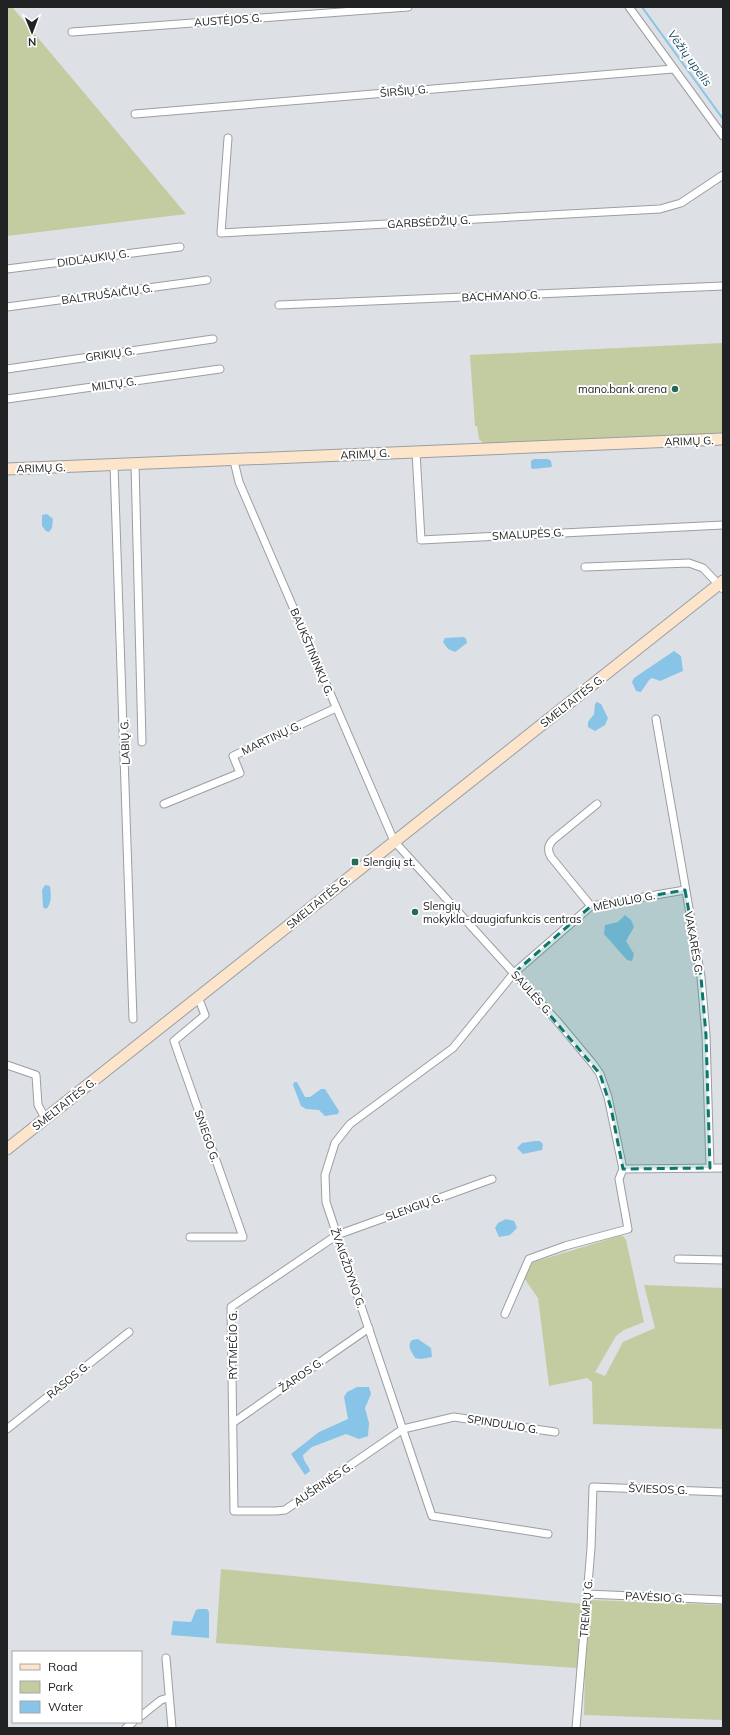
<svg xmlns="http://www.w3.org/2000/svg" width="730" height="1735" font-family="Mulish,sans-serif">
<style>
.green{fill:#c2cca0}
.water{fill:#88c4e7}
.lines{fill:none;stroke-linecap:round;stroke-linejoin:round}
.stream{stroke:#88c4e7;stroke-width:2}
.street-casing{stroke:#9b9ea2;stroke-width:9}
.secondary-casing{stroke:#9b9ea2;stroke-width:13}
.street{stroke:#fff;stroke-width:7}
.secondary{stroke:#fde5cc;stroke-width:11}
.marked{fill:#0f766e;fill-opacity:0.2;stroke:#0f766e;stroke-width:3;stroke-dasharray:8 5;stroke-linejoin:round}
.poi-dot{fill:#276959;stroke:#fff;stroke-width:1.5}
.labels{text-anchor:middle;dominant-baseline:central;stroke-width:4;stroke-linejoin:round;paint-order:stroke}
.street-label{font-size:11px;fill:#212224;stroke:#fff}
.poi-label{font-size:11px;fill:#212224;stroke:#fff;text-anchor:start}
.water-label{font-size:12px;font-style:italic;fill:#1e4d66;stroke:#fff}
</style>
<rect width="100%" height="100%" fill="#dde0e5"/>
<g class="green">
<polygon points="7,7 12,7 186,214 7,236"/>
<polygon points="723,343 723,435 484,444 479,439 477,426 475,426 470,355"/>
<polygon points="619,1236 623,1236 626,1240 644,1322 624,1330 616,1336 595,1372 605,1376 623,1342 655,1328 644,1285 723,1288 723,1429 593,1424 592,1382 587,1378 549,1386 538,1298 524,1278 529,1265 534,1262"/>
<polygon points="221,1569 583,1604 577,1668 216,1643"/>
<polygon points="591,1600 723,1605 723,1720 584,1715 585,1668"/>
</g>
<g class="water">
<polygon points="534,459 548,459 551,461 552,467 533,469 531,468 531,461"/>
<polygon points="47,514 53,519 52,528 49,532 46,531 42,526 42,515"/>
<polygon points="464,637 466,639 467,643 455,652 448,649 443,642 445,638"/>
<polygon points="674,651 681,656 683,671 660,681 652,678 649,680 641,692 636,691 632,682 634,678"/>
<polygon points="597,702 601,704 608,718 605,725 595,731 588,727 588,722 594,714 595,704"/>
<path d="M 45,885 L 50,886 C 51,894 52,904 46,909 L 43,907 L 42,890 Z"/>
<polygon points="625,915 631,920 634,927 626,941 634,954 632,961 627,960 604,934 605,925 618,922"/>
<polygon points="294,1082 297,1082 305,1097 310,1097 321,1089 325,1089 339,1111 338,1114 325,1116 319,1110 306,1109 301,1106 293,1085"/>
<polygon points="535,1141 540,1141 543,1144 542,1150 523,1154 517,1148 522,1143"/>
<polygon points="506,1219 514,1221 517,1228 510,1235 499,1237 495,1228 498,1223"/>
<path d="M 418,1339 L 431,1348 L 432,1357 L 421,1359 L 415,1358 C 412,1352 406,1346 412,1340 Z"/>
<path d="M 357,1387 L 369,1387 L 371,1394 L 365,1408 L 369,1423 L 368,1436 L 359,1439 L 346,1434 L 312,1447 L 303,1455 C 303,1462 309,1465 310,1471 L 305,1475 L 291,1454 L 319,1432 L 348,1419 L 344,1397 L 347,1392 Z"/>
<polygon points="199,1609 207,1609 209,1612 209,1638 171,1635 173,1621 191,1622 196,1610"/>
</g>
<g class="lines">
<polyline class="stream" points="642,7 723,119"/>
<g class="street-casing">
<g id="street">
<polyline points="629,7 723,136"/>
<polyline points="72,32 408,7"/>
<polyline points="135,114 673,69"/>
<polyline points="228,138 221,233 660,209 681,203 723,175"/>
<polyline points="7,269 180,247"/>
<polyline points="279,305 723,286"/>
<polyline points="7,307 207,280"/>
<polyline points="7,369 213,339"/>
<polyline points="7,399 220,369"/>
<polyline points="416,452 421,540 723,525"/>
<polyline points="234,461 239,482 394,841 558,1022 593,1064 600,1074 608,1097 623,1169"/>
<polyline points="135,464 142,742"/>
<polyline points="114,465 133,1019"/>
<polyline points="585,567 689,563 703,568 723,589"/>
<polyline points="656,719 701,977 706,1035 710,1168"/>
<polyline points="164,804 240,773 233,756 336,708"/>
<path d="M 591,906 L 551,857 C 547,850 548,845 553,840 L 597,804"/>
<polyline points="7,1065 36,1075 38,1105 45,1118"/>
<polyline points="623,1169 723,1168"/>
<polyline points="492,1179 337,1235 231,1307 234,1511 276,1511 285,1510 403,1429 454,1417 555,1432"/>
<polyline points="190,1237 243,1237 174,1041 205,1015 198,997"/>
<polyline points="678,1259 723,1260"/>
<polyline points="505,1314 529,1259 565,1246 628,1229 619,1179 623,1169"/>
<polyline points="234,1422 369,1328"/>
<polyline points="7,1429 129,1332"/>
<polyline points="548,1534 432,1516 337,1235 326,1202 325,1175 335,1143 350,1124 453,1048 514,973 591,906 685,890"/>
<polyline points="587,1594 723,1600"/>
<polyline points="166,1658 172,1728"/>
<polyline points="141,1716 161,1700 168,1698"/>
<polyline points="126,1728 133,1722"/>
<polyline points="576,1728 591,1548 593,1487 723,1492"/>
</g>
</g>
<g class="secondary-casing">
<g id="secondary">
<polyline points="7,469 723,439"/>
<polyline points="7,1149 723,581"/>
</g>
</g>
<use href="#street" class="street"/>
<use href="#secondary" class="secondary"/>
</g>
<path class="marked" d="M 685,890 L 701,977 L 706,1035 L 710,1168 L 623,1169 L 611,1108 L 600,1074 L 514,973 L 591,906 Z"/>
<g class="poi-dot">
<circle cx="675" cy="389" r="4"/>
<rect x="351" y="858" width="8" height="8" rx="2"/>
<circle cx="415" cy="912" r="4"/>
</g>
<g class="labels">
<g class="street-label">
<text transform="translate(228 20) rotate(-4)">AUSTĖJOS G.</text>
<text transform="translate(404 91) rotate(-5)">ŠIRŠIŲ G.</text>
<text transform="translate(429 222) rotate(-3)">GARBSĖDŽIŲ G.</text>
<text transform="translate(93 258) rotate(-8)">DIDLAUKIŲ G.</text>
<text transform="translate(107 294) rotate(-8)">BALTRUŠAIČIŲ G.</text>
<text transform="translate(501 296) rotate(-2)">BACHMANO G.</text>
<text transform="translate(110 354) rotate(-8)">GRIKIŲ G.</text>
<text transform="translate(114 384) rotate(-8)">MILTŲ G.</text>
<text transform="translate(689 441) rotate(-2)">ARIMŲ G.</text>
<text transform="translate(365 454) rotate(-3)">ARIMŲ G.</text>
<text transform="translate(41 468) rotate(-2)">ARIMŲ G.</text>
<text transform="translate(528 534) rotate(-3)">SMALUPĖS G.</text>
<text transform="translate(312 652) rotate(67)">BAUKŠTININKŲ G.</text>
<text transform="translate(572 701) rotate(-38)">SMELTAITĖS G.</text>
<text transform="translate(271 738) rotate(-25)">MARTINŲ G.</text>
<text transform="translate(125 742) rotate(-92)">LABIŲ G.</text>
<text transform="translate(624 901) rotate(-11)">MĖNULIO G.</text>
<text transform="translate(318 902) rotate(-39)">SMELTAITĖS G.</text>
<text transform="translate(694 943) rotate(80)">VAKARĖS G.</text>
<text transform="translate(532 993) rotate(48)">SAULĖS G.</text>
<text transform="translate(64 1104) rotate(-38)">SMELTAITĖS G.</text>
<text transform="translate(207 1136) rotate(71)">SNIEGO G.</text>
<text transform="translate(414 1207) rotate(-20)">SLENGIŲ G.</text>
<text transform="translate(348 1268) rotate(71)">ŽVAIGŽDYNO G.</text>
<text transform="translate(233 1345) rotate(-90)">RYTMEČIO G.</text>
<text transform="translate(301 1375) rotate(-35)">ŽAROS G.</text>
<text transform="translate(68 1380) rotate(-39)">RASOS G.</text>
<text transform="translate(503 1424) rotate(9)">SPINDULIO G.</text>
<text transform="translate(323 1484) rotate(-34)">AUŠRINĖS G.</text>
<text transform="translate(658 1489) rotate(2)">ŠVIESOS G.</text>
<text transform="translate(655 1597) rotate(3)">PAVĖSIO G.</text>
<text transform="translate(586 1608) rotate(-85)">TREMPŲ G.</text>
</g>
<g class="poi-label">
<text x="667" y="389" text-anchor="end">mano.bank arena</text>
<text x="363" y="862">Slengių st.</text>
<text x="423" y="906">Slengių<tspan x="423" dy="13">mokykla-daugiafunkcis centras</tspan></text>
</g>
<g class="water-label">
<text transform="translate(690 58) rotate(54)">Vėžių upelis</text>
</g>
</g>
<rect width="730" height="1735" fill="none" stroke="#212224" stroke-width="16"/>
<rect x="12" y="1651" width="130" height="72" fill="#ffffff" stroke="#a6a7a7"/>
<rect x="20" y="1664" width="20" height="6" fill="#fde5cc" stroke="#a6a7a7"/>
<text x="48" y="1671" font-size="12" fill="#212224">Road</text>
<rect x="20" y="1681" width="20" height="12" fill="#c2cca0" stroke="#a6a7a7"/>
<text x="48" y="1691" font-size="12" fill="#212224">Park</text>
<rect x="20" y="1701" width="20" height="12" fill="#88c4e7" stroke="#a6a7a7"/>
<text x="48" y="1711" font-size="12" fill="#212224">Water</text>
<g transform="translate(32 32) rotate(179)" stroke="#ffffff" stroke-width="3" paint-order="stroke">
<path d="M0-3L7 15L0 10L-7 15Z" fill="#212224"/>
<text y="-6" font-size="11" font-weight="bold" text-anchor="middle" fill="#212224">N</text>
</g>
</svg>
